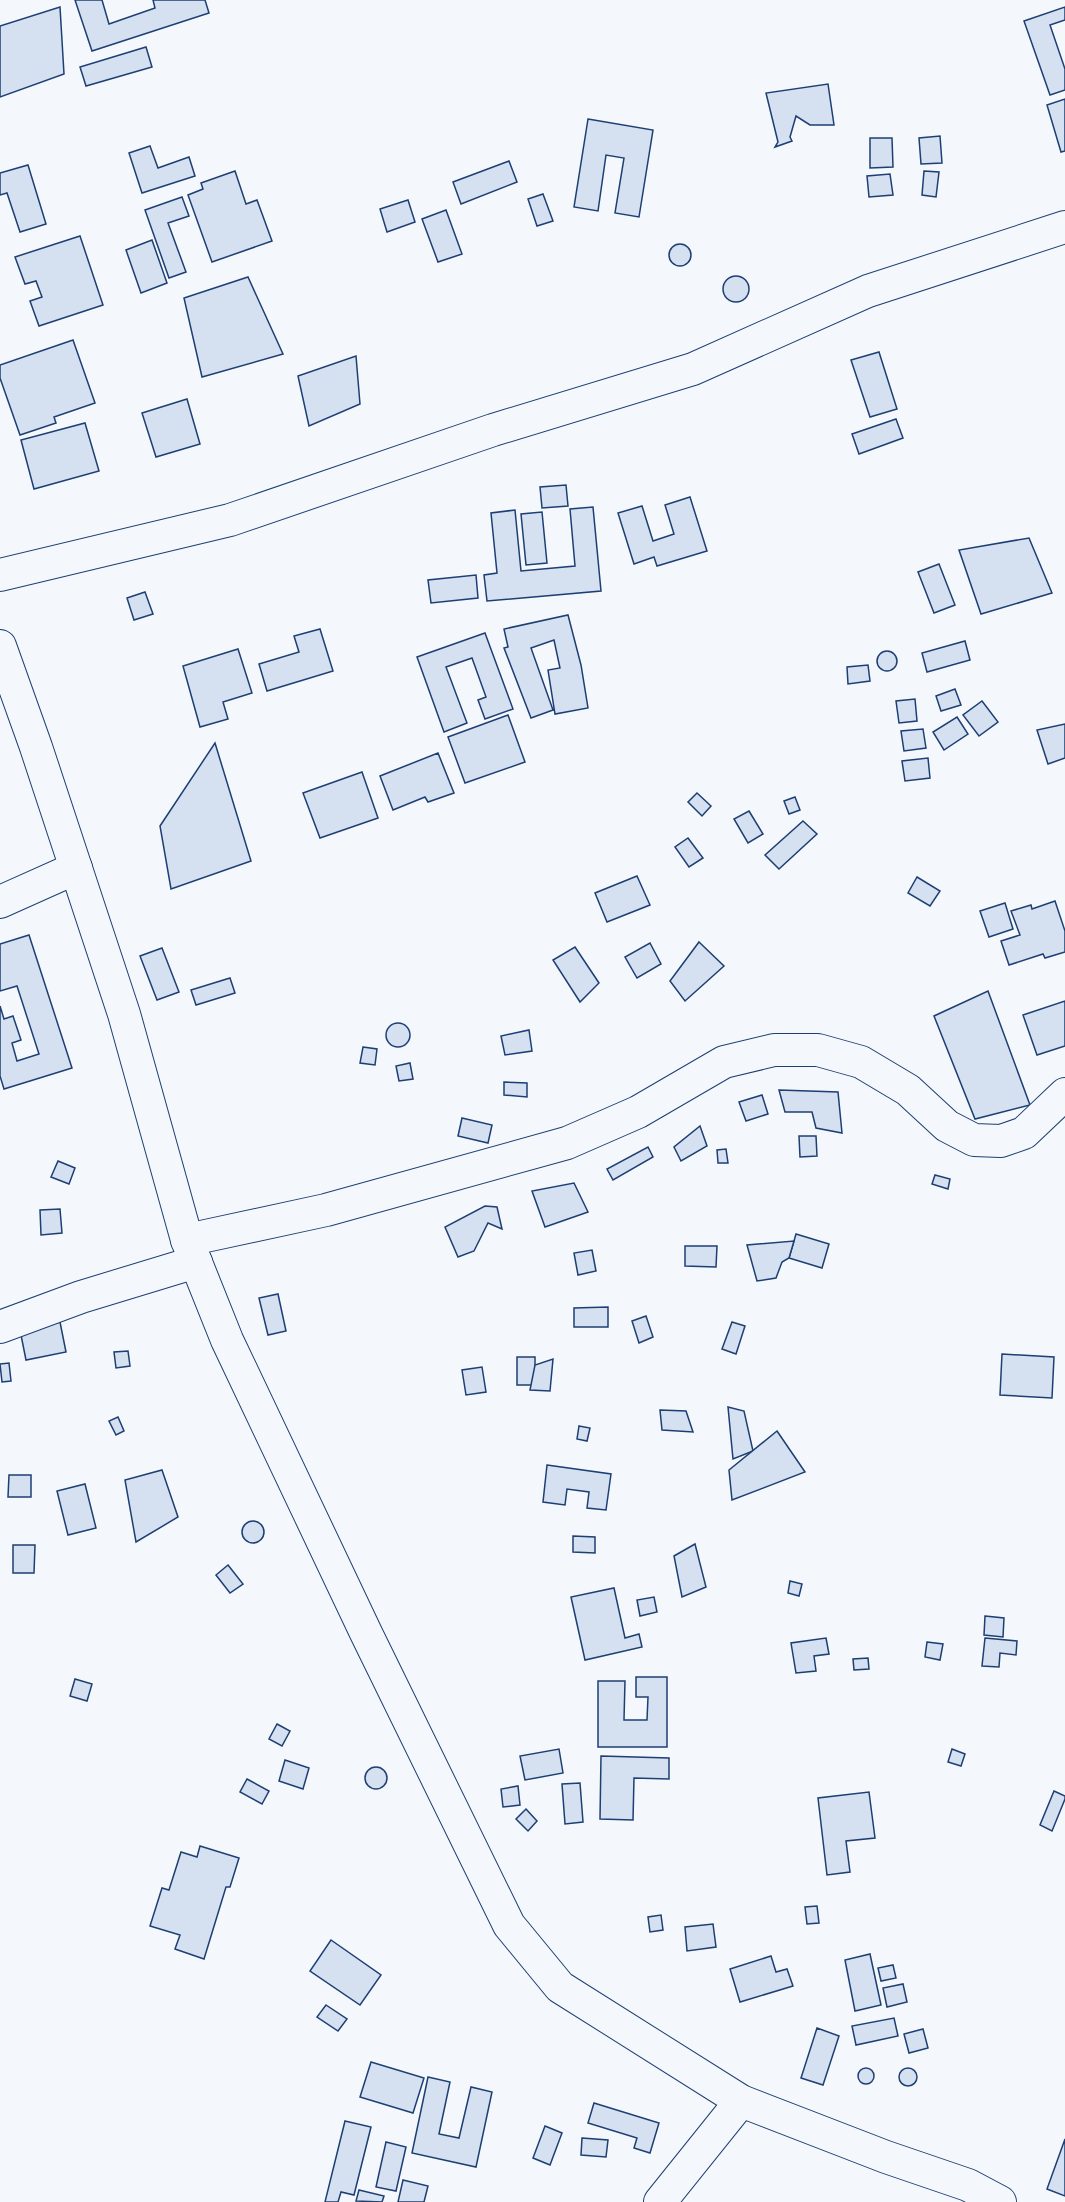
<svg xmlns="http://www.w3.org/2000/svg" width="1065" height="2202" font-family="'Source Sans 3',sans-serif">
<style>
.building{fill:#d5e0f0;stroke:#1d3f73;stroke-width:1.5}
.lines{fill:none;stroke-linecap:round;stroke-linejoin:round}
.street-casing{stroke:#1d3f73;stroke-width:34}
.street{stroke:#f4f7fb;stroke-width:32}
</style>
<rect width="100%" height="100%" fill="#f4f7fb"/>
<g class="building">
<polygon points="75,0 102,0 109,24 155,8 153,0 205,0 209,13 92,51"/>
<polygon points="60,7 64,74 0,97 0,26"/>
<polygon points="1065,7 1065,20 1050,25 1065,69 1065,90 1050,95 1024,21"/>
<polygon points="146,47 152,67 86,86 80,67"/>
<polygon points="828,84 834,125 810,125 796,116 790,137 792,141 775,147 778,142 766,93"/>
<polygon points="1065,99 1065,151 1061,152 1047,105"/>
<polygon points="588,119 653,130 639,217 615,213 624,158 606,155 598,211 574,207"/>
<polygon points="940,136 942,163 921,164 919,138"/>
<polygon points="870,138 892,138 893,167 870,168"/>
<polygon points="150,146 158,168 189,157 195,176 142,193 129,153"/>
<polygon points="509,161 517,182 461,204 453,182"/>
<polygon points="28,165 46,224 20,232 7,193 0,195 0,173"/>
<polygon points="235,171 246,204 257,200 272,241 212,262 188,195 203,189 201,183"/>
<polygon points="924,171 939,172 936,197 922,195"/>
<polygon points="890,174 893,195 869,197 867,176"/>
<polygon points="543,194 553,221 537,226 528,199"/>
<polygon points="182,197 189,216 168,223 186,272 169,278 145,210"/>
<polygon points="408,200 415,222 387,232 380,209"/>
<polygon points="446,210 462,254 438,262 422,219"/>
<polygon points="80,236 103,305 39,326 30,301 42,297 36,281 25,284 15,257"/>
<polygon points="152,240 167,283 141,293 126,250"/>
<circle cx="680" cy="255" r="11"/>
<circle cx="736" cy="289" r="13"/>
<polygon points="248,277 283,354 202,377 184,298"/>
<polygon points="73,340 95,403 54,417 56,423 20,435 0,378 0,365"/>
<polygon points="879,352 897,409 870,417 851,360"/>
<polygon points="356,356 360,404 309,426 298,376"/>
<polygon points="187,399 200,444 156,457 142,413"/>
<polygon points="896,419 903,438 859,454 852,434"/>
<polygon points="85,423 99,471 34,489 21,440"/>
<polygon points="566,485 568,506 542,508 540,487"/>
<polygon points="690,497 707,551 657,566 654,557 634,564 618,513 642,506 653,541 674,534 665,505"/>
<polygon points="593,507 601,591 487,601 484,575 497,573 491,513 515,510 521,571 575,566 570,509"/>
<polygon points="542,512 547,563 526,565 521,514"/>
<polygon points="1029,538 1052,593 981,614 959,550"/>
<polygon points="939,564 955,605 934,613 918,572"/>
<polygon points="476,575 478,598 431,603 428,580"/>
<polygon points="145,592 153,614 134,620 127,598"/>
<polygon points="568,615 581,665 588,708 555,714 548,670 560,668 554,640 531,648 553,710 531,718 504,648 508,647 504,629"/>
<polygon points="320,629 333,671 267,691 259,664 299,652 294,636"/>
<polygon points="485,633 513,709 485,719 478,700 486,697 472,658 446,667 467,723 444,732 417,657"/>
<polygon points="965,641 970,660 927,672 922,653"/>
<polygon points="238,649 252,693 223,702 228,719 200,727 183,666"/>
<circle cx="887" cy="661" r="10"/>
<polygon points="868,665 870,681 848,684 847,667"/>
<polygon points="955,689 961,705 941,711 936,696"/>
<polygon points="915,699 917,721 899,723 896,701"/>
<polygon points="982,701 998,722 979,736 963,715"/>
<polygon points="508,715 525,762 465,783 448,737"/>
<polygon points="957,717 968,734 944,750 933,732"/>
<polygon points="1065,724 1065,758 1048,764 1037,730"/>
<polygon points="923,729 926,748 904,751 901,731"/>
<polygon points="215,743 251,861 171,889 160,826"/>
<polygon points="438,753 454,793 428,802 425,797 393,810 380,776"/>
<polygon points="928,758 930,778 905,781 902,761"/>
<polygon points="362,772 378,818 320,838 303,793"/>
<polygon points="697,793 711,806 702,816 688,802"/>
<polygon points="795,797 800,810 789,814 784,801"/>
<polygon points="749,811 763,834 748,843 734,819"/>
<polygon points="803,821 817,834 779,869 765,855"/>
<polygon points="688,838 703,858 689,867 675,847"/>
<polygon points="637,876 650,905 607,922 595,893"/>
<polygon points="917,877 940,891 930,906 908,893"/>
<polygon points="1055,901 1065,931 1065,952 1045,958 1043,954 1009,965 1001,941 1020,935 1011,911 1031,905 1032,909"/>
<polygon points="1005,903 1013,929 989,937 980,911"/>
<polygon points="29,935 72,1068 4,1089 0,1076 0,1006 4,1019 13,1016 21,1040 12,1043 17,1061 39,1054 17,986 0,991 0,944"/>
<polygon points="699,942 724,966 685,1001 670,981"/>
<polygon points="650,943 661,964 637,978 625,957"/>
<polygon points="575,947 599,983 580,1002 553,960"/>
<polygon points="162,948 179,992 157,1000 140,956"/>
<polygon points="230,978 235,993 196,1005 191,990"/>
<polygon points="988,991 1030,1105 975,1119 934,1016"/>
<polygon points="1065,1001 1065,1046 1037,1055 1023,1015"/>
<circle cx="398" cy="1035" r="12"/>
<polygon points="529,1030 532,1051 505,1055 501,1036"/>
<polygon points="363,1047 377,1049 375,1065 360,1063"/>
<polygon points="410,1063 413,1079 399,1081 396,1066"/>
<polygon points="504,1082 527,1083 527,1097 504,1095"/>
<polygon points="779,1090 838,1092 842,1133 816,1128 812,1112 785,1112"/>
<polygon points="762,1095 768,1114 746,1121 739,1102"/>
<polygon points="462,1118 492,1125 488,1143 458,1136"/>
<polygon points="700,1126 707,1146 681,1161 674,1147"/>
<polygon points="799,1136 816,1136 817,1156 800,1157"/>
<polygon points="648,1147 653,1157 613,1180 607,1169"/>
<polygon points="726,1149 728,1163 718,1163 717,1150"/>
<polygon points="58,1161 75,1168 69,1184 51,1177"/>
<polygon points="935,1175 950,1179 948,1189 932,1184"/>
<polygon points="574,1183 588,1212 545,1227 532,1191"/>
<polygon points="485,1206 497,1207 502,1229 488,1223 474,1251 458,1257 445,1227"/>
<polygon points="60,1209 62,1233 41,1235 40,1210"/>
<polygon points="796,1234 829,1244 822,1268 789,1258"/>
<polygon points="794,1241 789,1258 782,1262 776,1278 757,1281 747,1245"/>
<polygon points="685,1246 717,1246 716,1267 685,1266"/>
<polygon points="592,1250 596,1271 578,1275 574,1253"/>
<polygon points="278,1294 286,1331 268,1335 259,1298"/>
<polygon points="608,1307 608,1327 574,1327 574,1308"/>
<polygon points="646,1316 653,1337 639,1343 632,1321"/>
<polygon points="60,1322 66,1352 26,1360 20,1330"/>
<polygon points="732,1322 745,1326 736,1354 722,1349"/>
<polygon points="128,1351 130,1366 116,1368 114,1352"/>
<polygon points="1002,1354 1054,1357 1052,1398 1000,1395"/>
<rect x="517" y="1357" width="18" height="28"/>
<polygon points="553,1359 550,1391 530,1390 535,1365"/>
<polygon points="9,1363 11,1381 2,1382 0,1364"/>
<polygon points="482,1367 486,1392 466,1395 462,1370"/>
<polygon points="728,1407 744,1411 753,1451 733,1459"/>
<polygon points="660,1410 686,1411 693,1432 662,1430"/>
<polygon points="118,1417 124,1431 116,1435 109,1421"/>
<polygon points="579,1426 590,1428 587,1441 577,1439"/>
<polygon points="777,1431 805,1472 732,1500 729,1470"/>
<polygon points="547,1465 611,1474 606,1510 587,1508 589,1492 567,1489 565,1505 543,1502"/>
<polygon points="162,1470 178,1517 136,1542 125,1480"/>
<polygon points="9,1475 31,1475 31,1497 8,1497"/>
<polygon points="85,1484 96,1528 68,1535 57,1491"/>
<circle cx="253" cy="1532" r="11"/>
<polygon points="573,1536 595,1537 595,1553 573,1552"/>
<polygon points="695,1544 706,1587 682,1597 674,1556"/>
<polygon points="13,1545 35,1545 34,1573 13,1573"/>
<polygon points="228,1565 243,1584 230,1593 216,1575"/>
<polygon points="790,1581 802,1584 799,1596 788,1593"/>
<polygon points="614,1588 625,1638 639,1634 642,1647 585,1660 571,1597"/>
<polygon points="654,1597 657,1612 640,1616 637,1600"/>
<polygon points="985,1616 1004,1618 1003,1637 984,1635"/>
<polygon points="826,1638 829,1654 814,1656 816,1671 796,1673 791,1643"/>
<polygon points="985,1638 1017,1641 1016,1655 1000,1653 999,1667 982,1666"/>
<polygon points="927,1642 943,1644 940,1660 925,1657"/>
<polygon points="868,1658 869,1669 854,1670 853,1659"/>
<polygon points="636,1677 667,1677 667,1747 598,1747 598,1681 625,1681 624,1720 647,1720 648,1697 636,1697"/>
<polygon points="75,1679 92,1684 87,1701 70,1696"/>
<polygon points="277,1724 290,1731 282,1746 269,1739"/>
<polygon points="559,1749 563,1773 525,1780 520,1756"/>
<polygon points="952,1749 965,1754 961,1766 948,1762"/>
<polygon points="601,1756 669,1758 669,1779 634,1778 633,1820 600,1819"/>
<polygon points="285,1760 309,1768 303,1789 279,1781"/>
<circle cx="376" cy="1778" r="11"/>
<polygon points="247,1779 269,1791 262,1804 240,1792"/>
<polygon points="580,1783 583,1822 565,1824 562,1784"/>
<polygon points="518,1786 520,1805 503,1807 501,1789"/>
<polygon points="1054,1791 1065,1796 1065,1799 1052,1831 1040,1825"/>
<polygon points="869,1792 875,1838 846,1841 850,1872 827,1875 818,1798"/>
<polygon points="526,1809 537,1821 528,1831 516,1819"/>
<polygon points="200,1846 239,1858 230,1887 226,1887 204,1959 175,1949 180,1935 150,1926 162,1888 169,1890 181,1852 197,1857"/>
<polygon points="817,1906 819,1923 807,1924 805,1907"/>
<polygon points="661,1915 663,1930 650,1932 648,1917"/>
<polygon points="713,1924 716,1947 687,1951 685,1927"/>
<polygon points="331,1940 381,1975 360,2005 310,1971"/>
<polygon points="870,1954 881,2005 855,2011 845,1960"/>
<polygon points="771,1956 776,1972 787,1969 793,1986 740,2002 730,1969"/>
<polygon points="893,1965 896,1978 881,1981 878,1968"/>
<polygon points="903,1984 907,2002 887,2007 883,1988"/>
<polygon points="326,2005 347,2019 338,2031 317,2017"/>
<polygon points="894,2018 898,2036 856,2045 852,2026"/>
<polygon points="817,2028 839,2036 823,2085 801,2078"/>
<polygon points="923,2029 928,2048 909,2053 904,2034"/>
<polygon points="371,2062 424,2078 413,2113 360,2097"/>
<circle cx="866" cy="2076" r="8"/>
<circle cx="908" cy="2077" r="9"/>
<polygon points="428,2077 450,2082 439,2134 459,2138 471,2087 492,2092 476,2167 412,2153"/>
<polygon points="594,2103 659,2123 650,2153 634,2148 637,2138 588,2123"/>
<polygon points="345,2121 371,2127 354,2195 341,2192 338,2202 325,2202"/>
<polygon points="545,2126 562,2133 550,2165 533,2158"/>
<polygon points="582,2138 608,2140 606,2157 581,2155"/>
<polygon points="1065,2139 1065,2196 1047,2189"/>
<polygon points="386,2142 406,2147 396,2191 376,2187"/>
<polygon points="403,2180 428,2186 424,2202 398,2202"/>
<polygon points="359,2190 384,2196 382,2202 356,2201"/>
</g>
<g class="lines">
<g class="street-casing">
<g id="street">
<polyline points="0,575 230,520 493,430 693,369 868,291 1065,227"/>
<polyline points="0,646 36,747 124,1014 187,1240 227,1340 366,1633 509,1925 560,1987 741,2101 886,2157 968,2185 1000,2202"/>
<polyline points="0,902 76,868"/>
<polyline points="187,1240 326,1210 567,1143 638,1112 724,1062 774,1050 818,1050 861,1062 908,1090 947,1126 974,1140 1001,1141 1024,1133 1065,1094"/>
<polyline points="0,1327 81,1297 196,1262"/>
<polyline points="660,2202 741,2101"/>
</g>
</g>
<use href="#street" class="street"/>
</g>
</svg>
